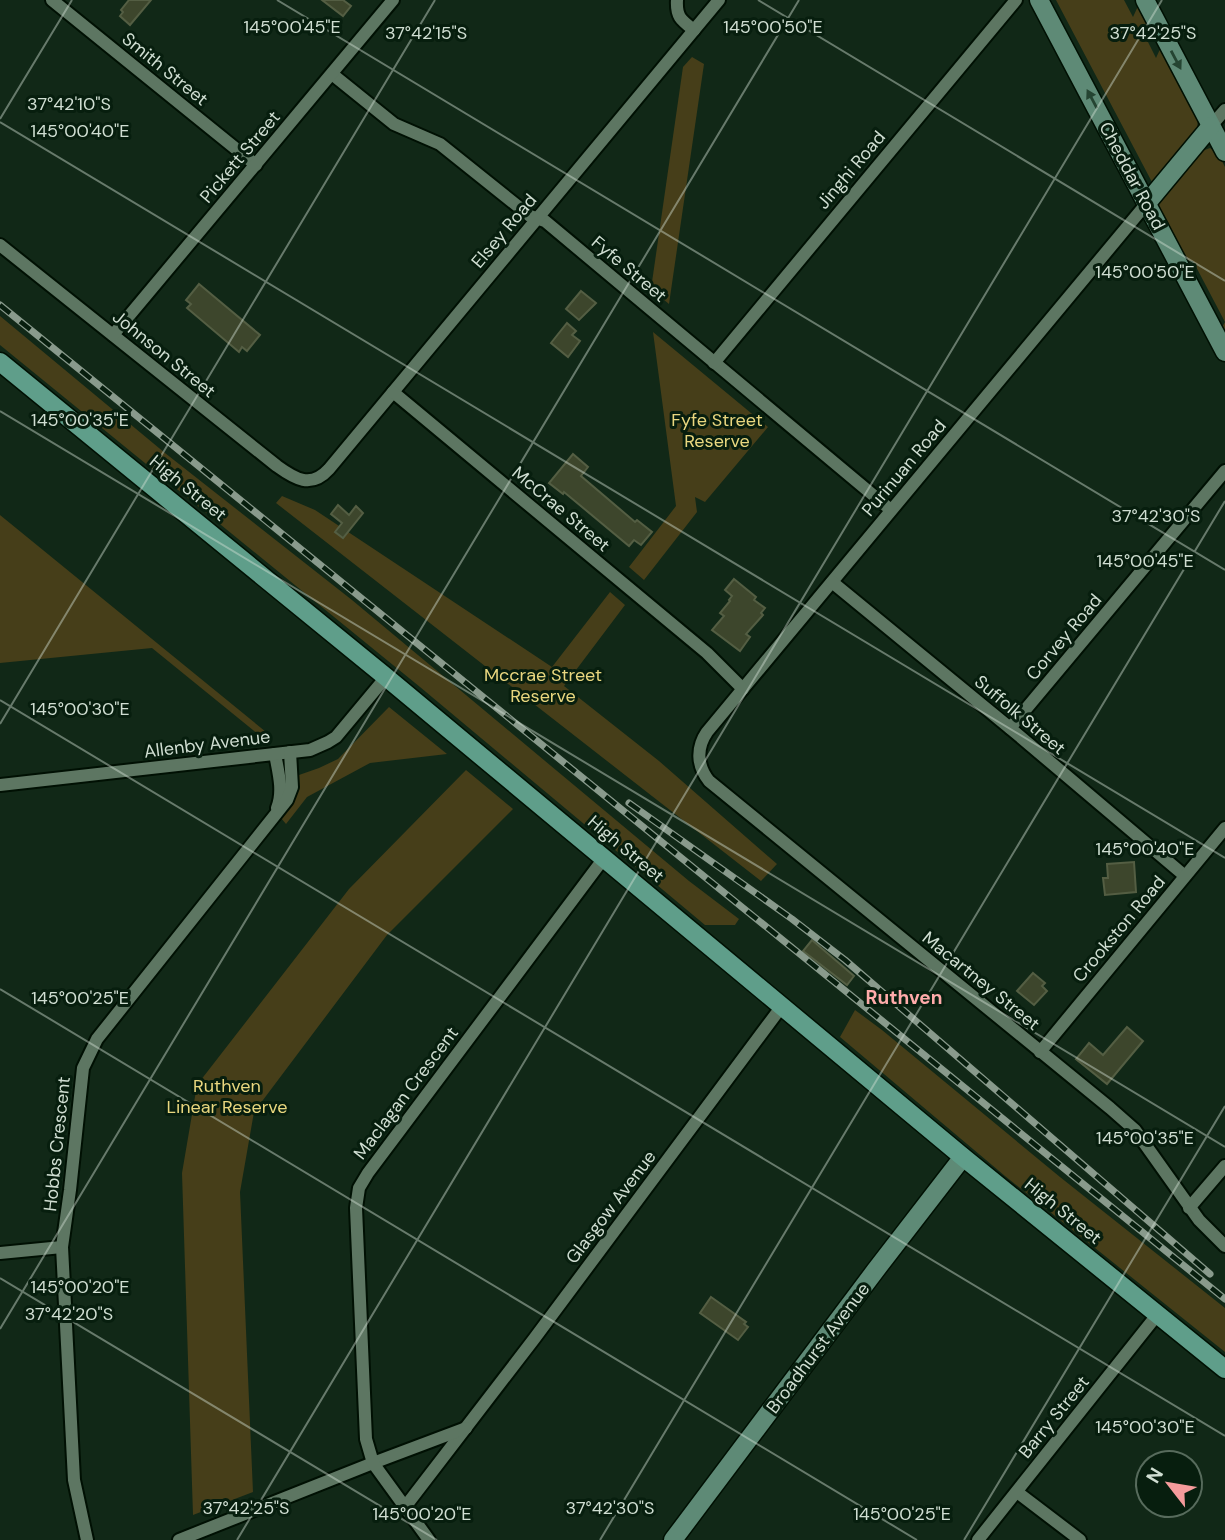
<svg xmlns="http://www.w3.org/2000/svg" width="1225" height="1540" font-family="'DM Sans',sans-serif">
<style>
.green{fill:#463e19}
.building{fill:#3d462c;stroke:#545e43;stroke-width:2}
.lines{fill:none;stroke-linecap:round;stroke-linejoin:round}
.street-casing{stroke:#001003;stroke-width:16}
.secondary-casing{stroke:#001003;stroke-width:21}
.primary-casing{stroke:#001003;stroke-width:21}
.street{stroke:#5d7662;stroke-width:12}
.secondary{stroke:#5e8a76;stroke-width:18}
.primary{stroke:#5f9e8a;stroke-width:18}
.rail-casing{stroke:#899a8c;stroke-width:7}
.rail{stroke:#071e0e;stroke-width:4.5;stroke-dasharray:13;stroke-linecap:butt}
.oneway{fill:#254432}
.ticks{fill:none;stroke:#d0ded2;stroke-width:2;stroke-opacity:0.45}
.labels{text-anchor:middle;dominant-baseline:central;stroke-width:6;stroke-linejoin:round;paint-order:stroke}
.street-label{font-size:18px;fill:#d0ded2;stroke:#071e0e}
.park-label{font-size:18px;fill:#e9d77f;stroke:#071e0e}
.neighbourhood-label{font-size:19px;font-weight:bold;fill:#ffabaa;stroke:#071e0e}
.ticks-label{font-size:18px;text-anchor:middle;fill:#d0ded2;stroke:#071e0e;stroke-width:6;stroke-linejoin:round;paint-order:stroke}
</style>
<rect width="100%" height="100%" fill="#112817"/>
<g class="green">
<polygon points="1056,0 1124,0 1133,17 1139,4 1151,26 1147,40 1156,58 1161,47 1198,118 1197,130 1153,184"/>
<polygon points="692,57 704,64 669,304 651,289 683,67"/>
<polygon points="1210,148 1218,153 1225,167 1225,337 1221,329 1225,322 1193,261 1185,260 1158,208 1160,199 1199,152"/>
<polygon points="0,316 165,453 352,600 689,881 739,919 735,925 705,925 420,687 0,345"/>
<polygon points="653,332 768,427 705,502 695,497 697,512 644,580 629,567 676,506"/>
<polygon points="282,496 315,510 552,667 610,592 625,605 564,686 659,761 777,864 761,881 276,503"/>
<polygon points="0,515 266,732 258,734 152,648 0,663"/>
<polygon points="389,707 447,754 370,763 307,797 286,824 281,818 296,792 299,775 319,768 338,759"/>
<polygon points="466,770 513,809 387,935 254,1112 240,1192 253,1492 193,1515 182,1173 197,1085 349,889"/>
<polygon points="855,1010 882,1030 1060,1177 1225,1308 1225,1352 1005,1176 840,1037"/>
</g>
<g class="building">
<polygon points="129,0 151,0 130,25 120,16 123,12 121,10"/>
<polygon points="322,0 343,0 351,6 343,16"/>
<polygon points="199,284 260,335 247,351 242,347 239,352 187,308 191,304 186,300"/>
<polygon points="581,291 596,303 579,320 566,309"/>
<polygon points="567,323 576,331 572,335 580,341 568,357 551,343"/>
<polygon points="573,454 588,467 581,476 635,522 637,520 652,532 641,545 634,540 629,546 564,492 563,494 549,483"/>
<polygon points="338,505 349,515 356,506 363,513 343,538 335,532 342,523 331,514"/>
<polygon points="734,579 756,597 754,600 765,608 761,613 763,615 746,634 750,637 740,651 712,630 724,616 720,613 730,601 729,600 732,596 725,590"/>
<polygon points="1134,862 1136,892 1105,895 1103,878 1108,878 1107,864"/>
<polygon points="812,940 854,976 847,985 803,951"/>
<polygon points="1033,973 1045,983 1042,986 1047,991 1034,1005 1017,991"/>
<polygon points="1127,1027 1143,1041 1107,1084 1076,1059 1089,1043 1103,1055"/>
<polygon points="711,1297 746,1322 744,1324 748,1327 738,1340 700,1313"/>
</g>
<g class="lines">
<g class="street-casing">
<g id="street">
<polyline points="52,0 256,165"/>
<path d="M 677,0 C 676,17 681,20 694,30"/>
<polyline points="332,74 394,124 440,144 530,216 545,221 891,510"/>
<polyline points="1211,126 1225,110"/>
<path d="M 1147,203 L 707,732 C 696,748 697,766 709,781 L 1110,1108 L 1135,1130 L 1199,1220 L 1225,1246"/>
<path d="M 0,245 L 277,466 C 295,479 311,489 329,469 L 719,0"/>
<polyline points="113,335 393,0"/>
<polyline points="714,363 1016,0"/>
<polyline points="393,392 707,653 743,689"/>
<polyline points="832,582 1010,728 1185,876"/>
<polyline points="1010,728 1225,471"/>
<path d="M 275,754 C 278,771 284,791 277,808"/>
<polyline points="0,785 310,750 328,742 336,737 386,677"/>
<polyline points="1040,1052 1225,828"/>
<polyline points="1189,1208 1225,1166"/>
<polyline points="0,1253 62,1247"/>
<polyline points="1017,1492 1080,1540"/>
<polyline points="405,1507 534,1339 782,1006"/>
<polyline points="87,1540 74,1480 62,1247 70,1190 83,1068 97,1039 287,800 292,787 290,752"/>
<polyline points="179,1540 373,1463 466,1428"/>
<polyline points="429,1540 373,1463 366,1439 356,1208 359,1188 368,1173 604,858"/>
<polyline points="978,1540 1157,1315"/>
</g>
</g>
<g class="secondary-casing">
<g id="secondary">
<polyline points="1039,0 1225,352"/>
<polyline points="1145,0 1225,152"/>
<polyline points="1147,203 1211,126"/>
<polyline points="673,1540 875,1271 963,1157"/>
</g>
</g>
<g class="primary-casing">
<polyline id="primary" points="0,362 386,677 963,1157 1225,1369"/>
</g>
<use href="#street" class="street"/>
<use href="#secondary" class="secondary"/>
<use href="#primary" class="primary"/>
<g class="rail-casing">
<g id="rail">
<polyline points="0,305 1225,1299"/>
<polyline points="629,803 792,919 845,960 1210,1274"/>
</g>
</g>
<use href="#rail" class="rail"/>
</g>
<defs><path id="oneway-solid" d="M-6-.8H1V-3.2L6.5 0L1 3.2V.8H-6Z" transform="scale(1.75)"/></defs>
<g class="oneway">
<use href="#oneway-solid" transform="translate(1176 60) rotate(62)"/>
<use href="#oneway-solid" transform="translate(1092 99) rotate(-118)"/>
</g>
<path class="ticks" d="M 277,0 L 1225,570M 758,0 L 1225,281M 0,119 L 72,0M 0,122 L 1225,858M 0,411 L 1225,1147M 0,700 L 1225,1436M 0,724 L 435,0M 0,989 L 917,1540M 0,1278 L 437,1540M 0,1329 L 799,0M 237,1540 L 1162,0M 600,1540 L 1225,501M 964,1540 L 1225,1106"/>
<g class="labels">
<g class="street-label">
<text transform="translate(165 69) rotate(39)">Smith Street</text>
<text transform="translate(240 157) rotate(-50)">Pickett Street</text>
<text transform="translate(851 170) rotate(-50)">Jinghi Road</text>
<text transform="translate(1132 176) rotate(62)">Cheddar Road</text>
<text transform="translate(504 231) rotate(-50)">Elsey Road</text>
<text transform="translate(629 269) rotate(40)">Fyfe Street</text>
<text transform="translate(164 354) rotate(39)">Johnson Street</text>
<text transform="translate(904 468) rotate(-50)">Purinuan Road</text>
<text transform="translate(188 488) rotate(39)">High Street</text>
<text transform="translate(561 509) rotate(40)">McCrae Street</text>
<text transform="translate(1064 637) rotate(-50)">Corvey Road</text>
<text transform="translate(1020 715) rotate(40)">Suffolk Street</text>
<text transform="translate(207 744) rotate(-7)">Allenby Avenue</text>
<text transform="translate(626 849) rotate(40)">High Street</text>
<text transform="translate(1119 929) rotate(-50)">Crookston Road</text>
<text transform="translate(981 981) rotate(39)">Macartney Street</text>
<text transform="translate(406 1093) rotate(-53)">Maclagan Crescent</text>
<text transform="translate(57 1144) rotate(-84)">Hobbs Crescent</text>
<text transform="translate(611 1207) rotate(-53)">Glasgow Avenue</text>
<text transform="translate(1063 1211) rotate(39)">High Street</text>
<text transform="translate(818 1348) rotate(-53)">Broadhurst Avenue</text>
<text transform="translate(1054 1417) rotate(-51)">Barry Street</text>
</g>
<g class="park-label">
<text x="717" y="420">Fyfe Street<tspan x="717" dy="21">Reserve</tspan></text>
<text x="543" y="675">Mccrae Street<tspan x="543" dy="21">Reserve</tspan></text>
<text x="227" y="1086">Ruthven<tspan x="227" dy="21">Linear Reserve</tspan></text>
</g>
<g class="neighbourhood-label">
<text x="904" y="997">Ruthven</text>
</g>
</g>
<g class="ticks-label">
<text x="292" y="33">145°00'45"E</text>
<text x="773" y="33">145°00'50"E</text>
<text x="426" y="39">37°42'15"S</text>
<text x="1153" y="39">37°42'25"S</text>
<text x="69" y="110">37°42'10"S</text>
<text x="80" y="137">145°00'40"E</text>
<text x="1145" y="278">145°00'50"E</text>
<text x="80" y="426">145°00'35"E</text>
<text x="1156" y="522">37°42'30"S</text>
<text x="1145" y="567">145°00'45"E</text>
<text x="80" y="715">145°00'30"E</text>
<text x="1145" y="855">145°00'40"E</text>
<text x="80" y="1004">145°00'25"E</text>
<text x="1145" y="1144">145°00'35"E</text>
<text x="80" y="1293">145°00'20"E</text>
<text x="69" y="1320">37°42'20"S</text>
<text x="1145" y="1433">145°00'30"E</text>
<text x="246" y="1514">37°42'25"S</text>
<text x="610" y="1514">37°42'30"S</text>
<text x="422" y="1520">145°00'20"E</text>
<text x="902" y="1520">145°00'25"E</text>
</g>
<g transform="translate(1169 1484) rotate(301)"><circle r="33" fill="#071e0e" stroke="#576b5c" stroke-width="2"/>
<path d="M0-5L12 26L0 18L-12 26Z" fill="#f59b9b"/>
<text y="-10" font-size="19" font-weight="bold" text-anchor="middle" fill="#d0ded2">N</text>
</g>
</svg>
